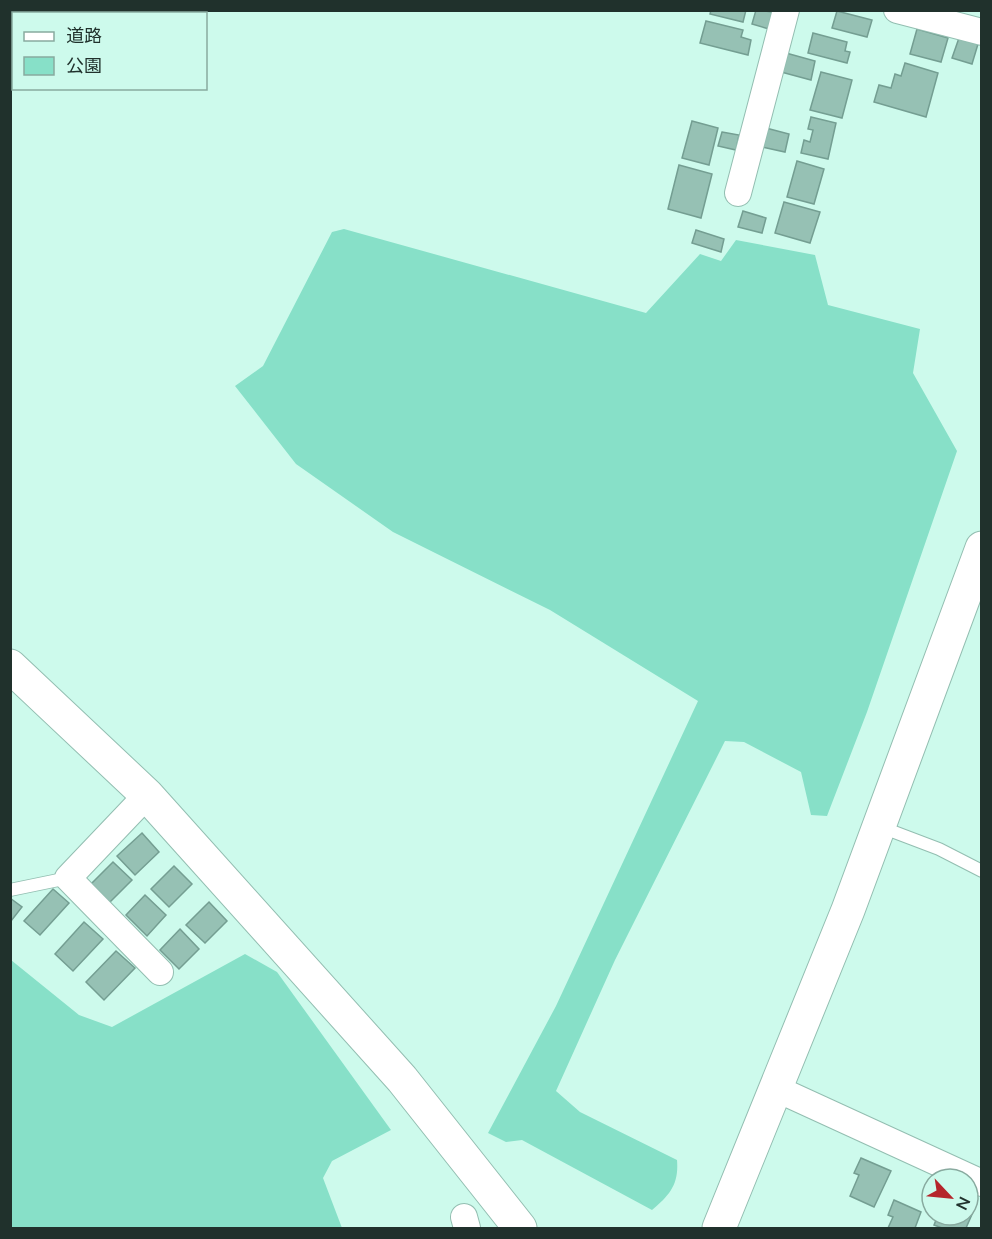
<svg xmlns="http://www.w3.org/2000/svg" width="992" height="1239" font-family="Mulish,'Noto Sans JP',sans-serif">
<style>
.green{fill:#87e0c8}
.building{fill:#96c1b4;stroke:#749e92;stroke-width:1.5}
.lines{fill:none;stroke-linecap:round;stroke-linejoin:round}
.lane-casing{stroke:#93beb1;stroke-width:14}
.street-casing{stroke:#93beb1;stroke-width:28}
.secondary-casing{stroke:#93beb1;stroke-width:35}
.lane{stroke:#fff;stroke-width:12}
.street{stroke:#fff;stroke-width:26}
.secondary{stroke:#fff;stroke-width:33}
</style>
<rect width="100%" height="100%" fill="#cdfaec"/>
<g class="green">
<path d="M 344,229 L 646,313 L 700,254 L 721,261 L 736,240 L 815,255 L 828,305 L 920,329 L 913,373 L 957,451 L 867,712 L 827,816 L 811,815 L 801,772 L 744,742 L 725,741 L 615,960 L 556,1091 L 580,1112 L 677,1160 C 679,1184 670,1195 652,1210 L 522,1140 L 506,1142 L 488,1133 L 556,1006 L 698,701 L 550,610 L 393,532 L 296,464 L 235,386 L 263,366 L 332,232 Z"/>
<polygon points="245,954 277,972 391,1130 332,1161 323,1178 342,1228 11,1228 11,960 79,1015 112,1027"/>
</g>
<g class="building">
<polygon points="711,10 746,10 743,22 710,14"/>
<polygon points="756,10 773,12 769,29 752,24"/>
<polygon points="837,11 872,20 867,37 832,28"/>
<polygon points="706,21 743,30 741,37 751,40 748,55 700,43"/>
<polygon points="917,29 948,38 941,62 910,54"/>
<polygon points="813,33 847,42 845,51 850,52 847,63 808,53"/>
<polygon points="959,38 978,44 972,64 952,58"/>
<polygon points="786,53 815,61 811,80 781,72"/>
<polygon points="905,63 938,73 926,117 874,102 879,85 891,88 895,74 901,76"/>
<polygon points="821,72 852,80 842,118 810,110"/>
<polygon points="811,117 836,123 828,159 801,153 804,140 810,142 813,130 808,129"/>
<polygon points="692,121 718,128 709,165 682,158"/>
<polygon points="766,128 789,134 785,152 762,147"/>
<polygon points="722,132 739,135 736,150 718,146"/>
<polygon points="797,161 824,169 814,204 787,197"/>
<polygon points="679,165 712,174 701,218 668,209"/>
<polygon points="784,202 820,212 810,243 775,233"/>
<polygon points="743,211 766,218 762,233 738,227"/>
<polygon points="696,230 724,239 721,252 692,243"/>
<polygon points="142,833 159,852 135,875 117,856"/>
<polygon points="113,862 132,880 109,903 90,885"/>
<polygon points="174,866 192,884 169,907 151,889"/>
<polygon points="53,889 69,903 40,935 24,921"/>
<polygon points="145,895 166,915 147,936 126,915"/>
<polygon points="10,898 22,907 11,921 10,921"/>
<polygon points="209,902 227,921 205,943 186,925"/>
<polygon points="84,922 103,939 73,971 55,954"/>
<polygon points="180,929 199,949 179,969 160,950"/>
<polygon points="116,951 135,968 104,1000 86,982"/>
<polygon points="861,1158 891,1171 874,1207 850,1196 859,1175 854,1173"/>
<polygon points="968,1199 977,1203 966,1228 942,1228 934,1225 938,1215 968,1215"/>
<polygon points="894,1200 921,1212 915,1228 888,1228 893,1217 888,1215"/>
</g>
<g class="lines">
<g class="lane-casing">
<g id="lane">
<polyline points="881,827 939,849 982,871"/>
<polyline points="10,890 68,878"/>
</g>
</g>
<g class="street-casing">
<g id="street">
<polyline points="897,10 982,32"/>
<polyline points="738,193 786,10"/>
<polyline points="147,795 68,878 160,972"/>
<polyline points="777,1089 982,1183"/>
<polyline points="464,1217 467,1228"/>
</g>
</g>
<g class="secondary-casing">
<g id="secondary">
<polyline points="10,666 147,795 402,1079 520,1228"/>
<polyline points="719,1228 848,910 982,548"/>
</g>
</g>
<use href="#lane" class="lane"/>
<use href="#street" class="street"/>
<use href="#secondary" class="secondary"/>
</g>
<rect width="992" height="1239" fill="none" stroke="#20312c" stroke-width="24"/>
<rect x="12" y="12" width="195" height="78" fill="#cdfaec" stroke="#88aa9f" stroke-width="1.5"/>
<rect x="24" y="32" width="30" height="9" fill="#ffffff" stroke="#88aa9f" stroke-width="1.5"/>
<text x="66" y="42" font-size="18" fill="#20312c">道路</text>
<rect x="24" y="57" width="30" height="18" fill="#87e0c8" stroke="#88aa9f" stroke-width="1.5"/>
<text x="66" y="72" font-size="18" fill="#20312c">公園</text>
<g transform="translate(950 1197) rotate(116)"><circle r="28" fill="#cdfaec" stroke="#88aa9f" stroke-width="1.5"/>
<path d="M0-4.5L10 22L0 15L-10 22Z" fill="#b5252b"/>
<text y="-9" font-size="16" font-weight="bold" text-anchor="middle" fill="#20312c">N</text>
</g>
</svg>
